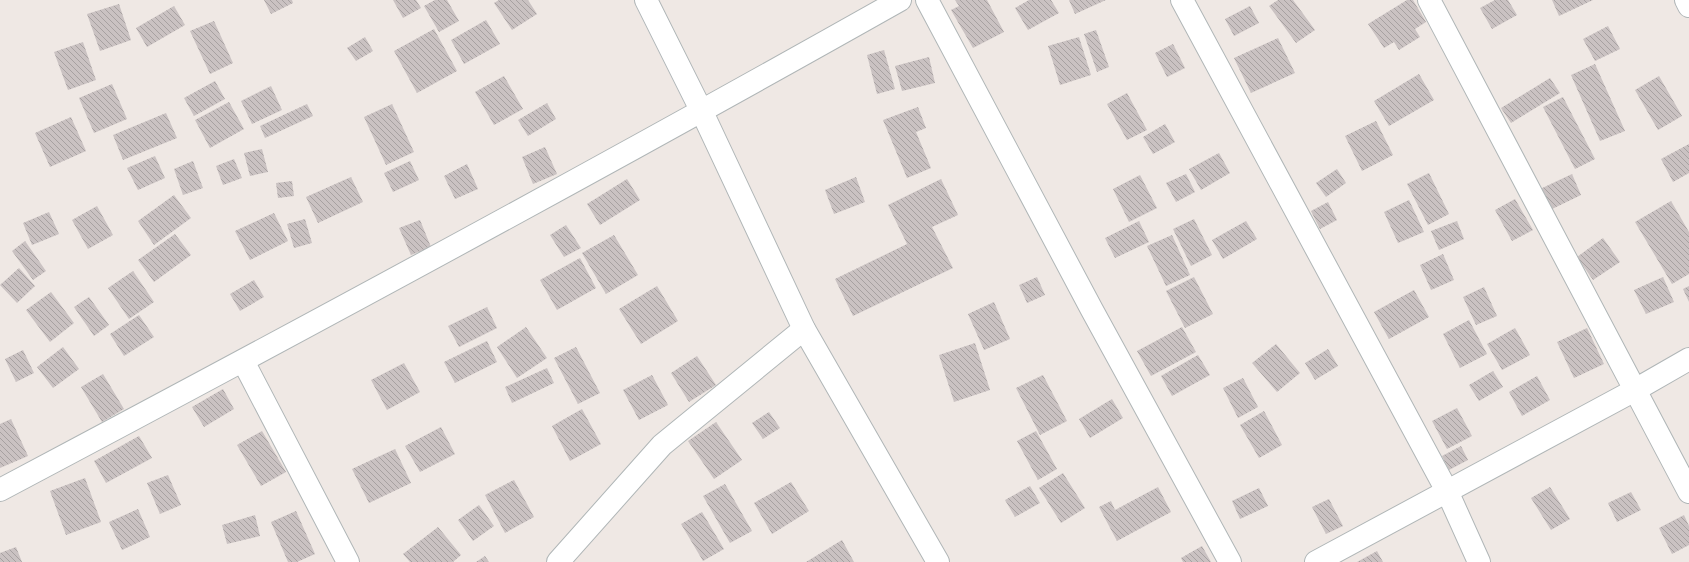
<svg xmlns="http://www.w3.org/2000/svg" width="1689" height="562" font-family="'Exo 2',sans-serif">
<style>
.building{fill:url(#building-back-hatch)}
.lines{fill:none;stroke-linecap:round;stroke-linejoin:round}
.street-casing{stroke:#b0b6b7;stroke-width:24}
.street{stroke:#fff;stroke-width:22}
</style>
<defs>
<pattern id="building-back-hatch" width="6" height="6" patternUnits="userSpaceOnUse"><rect width="6" height="6" fill="#cac2c2"/><path d="M-1 5l2 2M0 0l6 6M5-1l2 2" fill="none" stroke="#a7a1a1"/></pattern>
</defs>
<rect width="100%" height="100%" fill="#efe8e4"/>
<g class="building">
<polygon points="264,0 292,0 293,3 271,14"/>
<polygon points="393,0 416,0 421,8 403,18"/>
<polygon points="435,0 447,0 459,21 439,32 424,6"/>
<polygon points="499,0 528,0 537,14 512,30 494,3"/>
<polygon points="955,0 987,0 1004,32 973,48 951,10 959,6"/>
<polygon points="1029,0 1051,0 1059,13 1028,30 1015,8"/>
<polygon points="1069,0 1106,0 1075,14"/>
<polygon points="1278,0 1293,0 1315,30 1296,43 1269,6"/>
<polygon points="1407,0 1413,0 1426,22 1415,29 1420,37 1399,50 1394,42 1384,48 1368,24"/>
<polygon points="1495,0 1508,0 1517,15 1492,29 1480,8"/>
<polygon points="1552,0 1593,0 1559,16"/>
<polygon points="119,4 131,40 100,51 87,14"/>
<polygon points="174,6 185,25 147,47 136,28"/>
<polygon points="1250,6 1259,23 1234,36 1225,19"/>
<polygon points="486,20 500,44 464,64 451,40"/>
<polygon points="214,21 233,63 210,74 190,31"/>
<polygon points="1608,26 1620,49 1595,61 1583,39"/>
<polygon points="434,29 457,71 417,93 394,51"/>
<polygon points="1096,30 1109,67 1097,72 1084,34"/>
<polygon points="365,37 373,51 356,61 347,48"/>
<polygon points="1079,37 1091,75 1060,85 1048,46"/>
<polygon points="1278,38 1295,73 1251,93 1234,58"/>
<polygon points="83,42 96,80 68,90 54,52"/>
<polygon points="1173,44 1185,68 1167,77 1155,53"/>
<polygon points="884,50 895,89 877,94 867,55"/>
<polygon points="929,57 935,83 902,91 895,66"/>
<polygon points="1595,64 1625,131 1600,141 1571,75"/>
<polygon points="1419,74 1434,100 1389,126 1374,101"/>
<polygon points="504,76 523,109 494,125 475,92"/>
<polygon points="1659,76 1682,116 1658,130 1635,90"/>
<polygon points="1550,78 1560,93 1511,123 1501,108"/>
<polygon points="215,81 225,99 194,116 184,98"/>
<polygon points="112,84 127,119 94,133 79,98"/>
<polygon points="271,86 282,110 252,124 241,101"/>
<polygon points="1127,93 1147,130 1127,140 1107,104"/>
<polygon points="1563,97 1595,159 1575,169 1543,107"/>
<polygon points="229,102 244,129 210,148 195,120"/>
<polygon points="547,103 556,119 528,136 518,120"/>
<polygon points="307,104 313,116 265,138 260,126"/>
<polygon points="392,104 414,152 386,165 364,117"/>
<polygon points="918,107 926,128 916,132 931,168 907,178 883,120"/>
<polygon points="166,113 177,138 123,160 113,135"/>
<polygon points="71,117 86,151 50,167 35,133"/>
<polygon points="1376,121 1393,155 1362,171 1345,136"/>
<polygon points="1165,124 1175,142 1153,154 1143,137"/>
<polygon points="1689,144 1689,173 1673,182 1661,159"/>
<polygon points="545,147 557,174 533,184 522,157"/>
<polygon points="262,149 268,172 250,176 244,153"/>
<polygon points="1219,153 1230,173 1201,190 1189,169"/>
<polygon points="155,156 165,178 138,190 127,168"/>
<polygon points="234,159 242,178 223,185 216,166"/>
<polygon points="193,161 203,188 183,195 174,169"/>
<polygon points="410,161 419,180 393,192 384,173"/>
<polygon points="467,164 478,189 455,199 444,176"/>
<polygon points="1337,169 1346,183 1326,197 1316,183"/>
<polygon points="1429,173 1449,214 1428,225 1407,184"/>
<polygon points="1186,174 1195,192 1176,202 1166,183"/>
<polygon points="1572,174 1581,195 1548,211 1538,190"/>
<polygon points="1140,175 1157,208 1129,222 1113,189"/>
<polygon points="351,177 363,202 318,223 306,197"/>
<polygon points="856,177 865,202 834,214 825,190"/>
<polygon points="627,179 640,200 600,225 587,204"/>
<polygon points="941,179 958,215 932,227 953,268 853,316 835,279 907,244 888,205"/>
<polygon points="292,181 294,196 278,198 276,183"/>
<polygon points="174,195 191,218 154,245 138,221"/>
<polygon points="1515,199 1533,230 1512,241 1495,210"/>
<polygon points="1409,200 1424,232 1398,243 1384,212"/>
<polygon points="1671,201 1689,232 1689,274 1672,284 1635,222"/>
<polygon points="1328,202 1337,220 1320,229 1311,211"/>
<polygon points="97,206 113,235 88,249 72,220"/>
<polygon points="49,212 59,234 32,245 23,223"/>
<polygon points="274,213 288,241 250,260 235,231"/>
<polygon points="305,219 312,243 294,248 287,224"/>
<polygon points="1194,219 1212,255 1191,266 1173,229"/>
<polygon points="420,220 431,247 411,255 399,228"/>
<polygon points="1139,221 1149,242 1115,258 1105,238"/>
<polygon points="1246,221 1257,239 1223,259 1212,240"/>
<polygon points="1457,221 1464,239 1439,250 1431,231"/>
<polygon points="566,225 581,248 564,257 550,235"/>
<polygon points="175,234 191,255 154,282 138,260"/>
<polygon points="614,235 638,275 606,294 582,253"/>
<polygon points="1172,235 1190,275 1166,286 1147,246"/>
<polygon points="1603,238 1620,262 1593,280 1577,257"/>
<polygon points="25,241 46,271 33,280 12,251"/>
<polygon points="1443,254 1454,280 1431,290 1420,265"/>
<polygon points="580,258 596,288 557,310 540,280"/>
<polygon points="19,268 35,286 17,303 0,285"/>
<polygon points="133,271 154,302 129,319 108,288"/>
<polygon points="1037,277 1045,295 1027,303 1019,285"/>
<polygon points="1194,277 1213,314 1185,328 1166,291"/>
<polygon points="1663,277 1674,302 1646,314 1634,290"/>
<polygon points="254,280 264,297 240,311 230,294"/>
<polygon points="657,286 678,321 641,344 619,309"/>
<polygon points="1689,286 1689,302 1683,289"/>
<polygon points="1484,287 1497,316 1476,325 1463,297"/>
<polygon points="1414,290 1429,317 1389,339 1374,312"/>
<polygon points="51,292 74,323 50,342 26,310"/>
<polygon points="89,297 109,325 94,336 74,307"/>
<polygon points="994,302 1010,339 984,350 968,314"/>
<polygon points="487,307 497,328 459,347 448,326"/>
<polygon points="139,315 154,337 124,356 110,334"/>
<polygon points="1469,320 1487,354 1460,368 1443,334"/>
<polygon points="526,327 547,358 517,378 497,347"/>
<polygon points="1182,327 1196,352 1151,376 1137,351"/>
<polygon points="1515,328 1530,355 1502,370 1487,344"/>
<polygon points="1587,328 1604,364 1574,378 1557,342"/>
<polygon points="487,341 497,362 455,383 444,362"/>
<polygon points="975,343 990,390 954,402 939,355"/>
<polygon points="1276,344 1300,373 1277,392 1252,363"/>
<polygon points="63,347 79,369 53,388 37,367"/>
<polygon points="576,347 600,393 578,404 554,358"/>
<polygon points="1328,349 1338,366 1315,380 1305,363"/>
<polygon points="23,350 34,373 16,382 5,359"/>
<polygon points="1198,355 1210,375 1172,396 1161,376"/>
<polygon points="697,356 716,385 689,402 671,373"/>
<polygon points="404,363 420,392 387,410 371,380"/>
<polygon points="547,368 554,383 512,403 505,387"/>
<polygon points="1493,371 1503,387 1479,401 1469,385"/>
<polygon points="103,374 124,409 102,422 81,387"/>
<polygon points="652,375 668,405 639,420 623,390"/>
<polygon points="1043,375 1067,421 1040,435 1016,388"/>
<polygon points="1537,376 1550,400 1522,416 1509,392"/>
<polygon points="1243,378 1258,407 1238,418 1223,388"/>
<polygon points="223,389 234,409 204,427 192,407"/>
<polygon points="1112,399 1123,418 1090,438 1079,419"/>
<polygon points="1457,408 1472,436 1447,449 1432,421"/>
<polygon points="582,409 601,444 570,461 552,426"/>
<polygon points="1264,411 1282,445 1259,458 1240,425"/>
<polygon points="769,412 780,428 763,439 752,423"/>
<polygon points="11,419 28,456 0,468 0,424"/>
<polygon points="716,422 742,460 714,479 688,441"/>
<polygon points="441,427 455,454 420,472 405,446"/>
<polygon points="262,431 286,472 261,486 237,445"/>
<polygon points="1036,431 1057,469 1038,480 1017,441"/>
<polygon points="139,436 152,458 106,483 94,461"/>
<polygon points="1461,446 1468,460 1449,470 1442,456"/>
<polygon points="395,449 411,483 369,503 352,469"/>
<polygon points="1063,473 1085,508 1061,523 1039,488"/>
<polygon points="168,475 181,505 160,514 147,483"/>
<polygon points="85,478 101,522 66,535 50,491"/>
<polygon points="514,480 534,517 505,533 485,495"/>
<polygon points="791,482 809,511 772,534 754,503"/>
<polygon points="725,484 752,531 730,543 703,496"/>
<polygon points="1030,486 1040,503 1015,517 1005,500"/>
<polygon points="1158,487 1171,512 1117,541 1099,507 1111,501 1115,510"/>
<polygon points="1550,487 1570,519 1551,530 1531,498"/>
<polygon points="1259,488 1268,506 1240,519 1232,501"/>
<polygon points="1631,492 1641,510 1617,522 1608,503"/>
<polygon points="1329,499 1343,526 1326,534 1312,507"/>
<polygon points="479,505 494,526 473,541 458,520"/>
<polygon points="138,509 150,537 122,550 109,522"/>
<polygon points="296,511 315,554 297,562 288,562 271,522"/>
<polygon points="702,512 724,549 703,561 681,524"/>
<polygon points="255,515 260,536 227,544 222,525"/>
<polygon points="1684,515 1689,526 1689,545 1672,554 1659,528"/>
<polygon points="438,527 461,555 453,562 410,562 403,554"/>
<polygon points="842,540 854,562 806,562"/>
<polygon points="1202,546 1211,562 1183,562 1181,558"/>
<polygon points="16,547 22,562 0,562 0,553"/>
<polygon points="1377,551 1383,562 1357,562"/>
<polygon points="485,556 489,562 476,562"/>
</g>
<g class="lines">
<g class="street-casing">
<g id="street">
<polyline points="646,0 702,112 804,329 938,562"/>
<polyline points="927,0 1092,310 1230,562"/>
<polyline points="1182,0 1447,491 1479,562"/>
<polyline points="1429,0 1689,492"/>
<polyline points="1686,0 1689,6"/>
<polyline points="243,361 348,562"/>
<path d="M 0,490 C 302,330 602,168 900,0"/>
<polyline points="558,562 662,445 804,329"/>
<polyline points="1316,562 1635,390 1689,359"/>
</g>
</g>
<use href="#street" class="street"/>
</g>
</svg>
